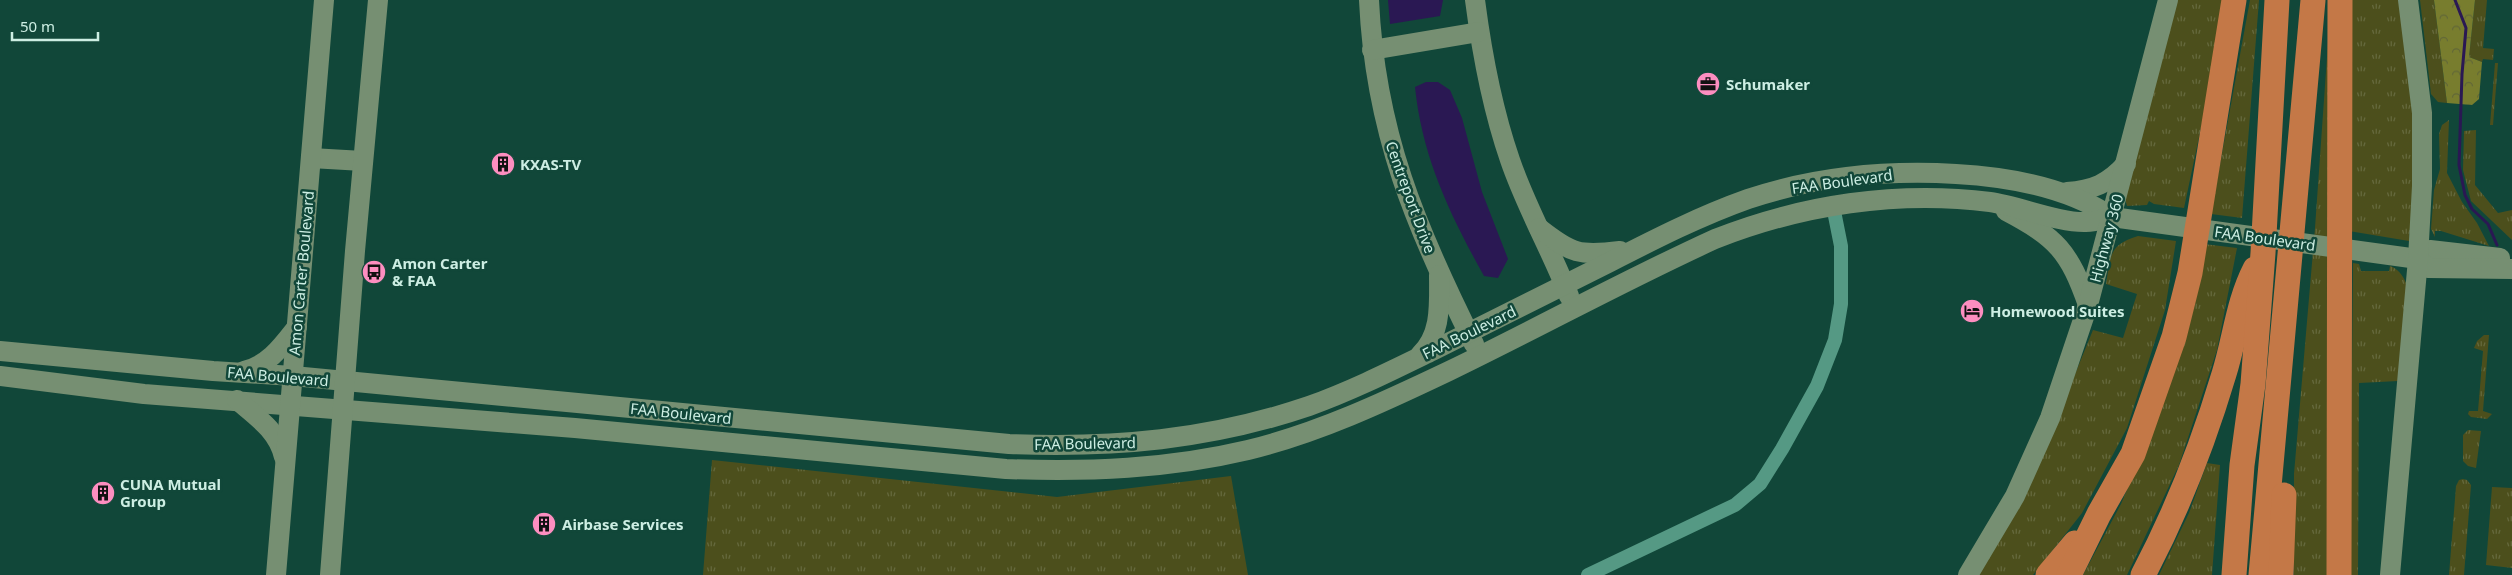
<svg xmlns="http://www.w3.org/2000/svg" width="2512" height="575" font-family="'Noto Sans',sans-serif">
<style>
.grass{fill:url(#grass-tufts)}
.forest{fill:url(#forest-crowns)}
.water{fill:#2a1853}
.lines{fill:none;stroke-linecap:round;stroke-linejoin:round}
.stream{stroke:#2a1853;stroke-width:3}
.street{stroke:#559984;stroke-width:14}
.secondary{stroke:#768f72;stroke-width:20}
.highway{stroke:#c47847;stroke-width:25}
.labels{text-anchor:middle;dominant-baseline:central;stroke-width:5;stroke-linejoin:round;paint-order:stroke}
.poi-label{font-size:15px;font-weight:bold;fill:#cdeee3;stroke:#114739;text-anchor:start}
.street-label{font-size:15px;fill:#cdeee3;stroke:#114739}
</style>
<defs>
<pattern id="grass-tufts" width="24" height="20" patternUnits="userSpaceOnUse" patternTransform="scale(1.25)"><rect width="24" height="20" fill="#4c4f1c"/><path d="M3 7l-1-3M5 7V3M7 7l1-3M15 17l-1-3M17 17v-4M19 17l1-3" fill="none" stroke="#65693d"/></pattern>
<pattern id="forest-crowns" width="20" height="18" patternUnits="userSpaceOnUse" patternTransform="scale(1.25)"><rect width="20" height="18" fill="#787d2e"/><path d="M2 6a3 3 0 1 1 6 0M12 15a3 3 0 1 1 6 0" fill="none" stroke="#616737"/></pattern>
</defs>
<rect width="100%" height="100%" fill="#114739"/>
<g class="grass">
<polygon points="2177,0 2228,0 2184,208 2154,204 2149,201 2147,205 2127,206 2125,199"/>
<polygon points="2250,0 2259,0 2242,218 2211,214"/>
<polygon points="2331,0 2332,575 2294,575 2294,474 2315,228"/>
<polygon points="2351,0 2400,0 2414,105 2416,170 2409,241 2349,231"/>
<polygon points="2420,0 2434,0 2447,103 2438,102 2431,94"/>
<polygon points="2475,0 2487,0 2483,48 2494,49 2493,60 2483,59 2482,62 2469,57"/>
<polygon points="2495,63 2498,63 2493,125 2490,125"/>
<polygon points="2449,120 2447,173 2462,202 2477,223 2489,246 2441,231 2435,231 2435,237 2431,229 2434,190 2440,169 2439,134 2442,125"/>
<polygon points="2476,130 2475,185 2498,213 2512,210 2512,240 2471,201 2463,170 2464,131"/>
<path d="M 2138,236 L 2176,241 L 2165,310 L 2127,428 L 2082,513 L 2033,575 L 1977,575 L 2032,479 L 2093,330 L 2123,338 L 2137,294 L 2106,284 C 2111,256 2108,245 2138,236 Z"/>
<polygon points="2204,244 2237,248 2217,350 2179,465 2127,575 2083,575 2121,504 2152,431"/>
<path d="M 2353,263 L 2359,264 L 2361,271 L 2389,271 L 2390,266 C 2397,268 2403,275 2406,283 C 2410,295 2400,363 2398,381 L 2359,383 L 2358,575 L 2350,575 Z"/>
<polygon points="2484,335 2489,335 2483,411 2492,414 2487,419 2471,417 2468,414 2469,411 2478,411 2483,351 2474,348 2477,341"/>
<polygon points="2468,430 2481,431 2476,468 2468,466 2463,461 2463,435"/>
<polygon points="712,460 1057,497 1231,476 1248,575 703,575"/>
<polygon points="2207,463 2220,465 2212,575 2159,575 2189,513"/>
<polygon points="2463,479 2467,480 2471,485 2464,575 2449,575 2456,486 2459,480"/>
<polygon points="2492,487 2512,488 2512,568 2486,565"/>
</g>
<polygon class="forest" points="2434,0 2475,0 2469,57 2482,62 2479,99 2472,105 2447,103"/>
<g class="water">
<polygon points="1388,0 1443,0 1440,16 1390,24"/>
<path d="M 1426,82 L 1438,82 L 1450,90 L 1462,118 L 1482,192 L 1508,259 L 1498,278 L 1484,276 C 1450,215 1422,157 1415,87 Z"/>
</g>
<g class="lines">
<polyline class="stream" points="2455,0 2466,28 2462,74 2459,165 2465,195 2472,209 2488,224 2497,245"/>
<polyline class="street" points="1588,575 1735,505 1760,484 1782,449 1817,386 1835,340 1841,304 1841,246 1833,206"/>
<g class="secondary">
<path d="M 1369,0 C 1375,132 1416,228 1474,344"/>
<path d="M 1475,0 C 1482,54 1492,108 1510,160 C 1526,207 1551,250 1569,296"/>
<polyline points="1372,50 1479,32"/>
<polyline points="311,158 363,161"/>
<path d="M 2067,192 C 2093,190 2108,184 2126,164"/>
<path d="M 2006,211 C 2057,238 2069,251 2088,305"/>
<path d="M 1539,228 C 1572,254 1579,256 1620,251"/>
<polyline points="2418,259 2430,250 2500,258"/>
<path d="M 0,351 L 213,371 L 293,376 L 1009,444 C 1114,448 1209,440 1309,406 C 1351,391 1391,371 1432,351 C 1491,322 1550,292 1610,262 C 1655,239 1700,216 1748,199 C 1814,177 1887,170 1956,174 C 2010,177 2067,187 2112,217"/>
<path d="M 1420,355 C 1442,334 1439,304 1439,275"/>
<path d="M 244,371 C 269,365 282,346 297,327"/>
<path d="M 0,376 L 144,394 L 575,428 L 1006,469 C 1088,472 1168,469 1248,450 C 1318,433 1384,402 1449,371 C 1538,328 1625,280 1715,239 C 1801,205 1897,190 1990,202 C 2019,206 2059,223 2086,222 C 2094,222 2104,219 2112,217 L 2418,259 L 2428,268 L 2512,269"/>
<path d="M 237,400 C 257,417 278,431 284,457"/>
<polyline points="276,575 324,0"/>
<polyline points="330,575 355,251 378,0"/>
<polyline points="1968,575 2015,496 2050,418 2088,305 2168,0"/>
<polyline points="2390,575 2418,259 2422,186 2422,113 2408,0"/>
</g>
<g class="highway">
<polyline points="2048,575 2075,543"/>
<polyline points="2069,575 2099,514 2133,454 2174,337 2190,273 2234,0"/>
<path d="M 2143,575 C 2177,511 2203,444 2224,374 C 2235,339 2238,302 2255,269"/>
<polyline points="2234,575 2242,465 2253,384 2263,253 2277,0"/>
<polyline points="2261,575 2313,0"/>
<polyline points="2281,575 2284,495"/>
<polyline points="2339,575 2340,0"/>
</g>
</g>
<defs>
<g id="office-disc" transform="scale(1.25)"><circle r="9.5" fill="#fd8ec0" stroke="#114739"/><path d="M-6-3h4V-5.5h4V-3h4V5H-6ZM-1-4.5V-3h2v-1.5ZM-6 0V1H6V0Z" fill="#111"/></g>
<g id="building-disc" transform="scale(1.25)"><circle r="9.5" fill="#fd8ec0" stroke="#114739"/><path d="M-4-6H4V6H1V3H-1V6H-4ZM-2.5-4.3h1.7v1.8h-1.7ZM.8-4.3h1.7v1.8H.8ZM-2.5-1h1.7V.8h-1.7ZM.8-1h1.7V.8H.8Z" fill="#111"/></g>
<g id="bus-disc" transform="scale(1.25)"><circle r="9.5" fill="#fd8ec0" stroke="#114739"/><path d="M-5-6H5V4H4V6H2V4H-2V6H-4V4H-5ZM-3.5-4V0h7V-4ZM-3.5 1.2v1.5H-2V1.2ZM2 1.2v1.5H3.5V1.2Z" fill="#111"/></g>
<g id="hotel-disc" transform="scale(1.25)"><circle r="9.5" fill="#fd8ec0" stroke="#114739"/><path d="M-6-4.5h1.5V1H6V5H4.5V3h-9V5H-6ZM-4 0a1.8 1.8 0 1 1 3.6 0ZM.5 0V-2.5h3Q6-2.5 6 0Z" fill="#111"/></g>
</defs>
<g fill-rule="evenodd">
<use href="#office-disc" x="1708" y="84"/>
<use href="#building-disc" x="503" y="164"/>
<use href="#bus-disc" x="374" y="272"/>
<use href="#hotel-disc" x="1972" y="311"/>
<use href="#building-disc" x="103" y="493"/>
<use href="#building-disc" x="544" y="524"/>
</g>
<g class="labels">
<g class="poi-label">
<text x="1726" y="84">Schumaker</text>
<text x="520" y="164">KXAS-TV</text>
<text x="392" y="263">Amon Carter<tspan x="392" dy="17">&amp; FAA</tspan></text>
<text x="1990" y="311">Homewood Suites</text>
<text x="120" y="484">CUNA Mutual<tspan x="120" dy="17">Group</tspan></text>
<text x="562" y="524">Airbase Services</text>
</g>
<g class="street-label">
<text transform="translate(1842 181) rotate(-8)">FAA Boulevard</text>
<text transform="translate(1411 197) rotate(70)">Centreport Drive</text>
<text transform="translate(2106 238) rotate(-75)">Highway 360</text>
<text transform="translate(2265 238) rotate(8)">FAA Boulevard</text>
<text transform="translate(301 273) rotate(-85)">Amon Carter Boulevard</text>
<text transform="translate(1469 332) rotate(-26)">FAA Boulevard</text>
<text transform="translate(278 376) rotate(5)">FAA Boulevard</text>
<text transform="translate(681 413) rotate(6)">FAA Boulevard</text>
<text transform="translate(1085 443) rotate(-1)">FAA Boulevard</text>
</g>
</g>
<path d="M12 32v8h86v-8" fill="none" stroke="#cdeee3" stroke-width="2.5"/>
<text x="20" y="32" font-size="15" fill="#cdeee3" stroke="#114739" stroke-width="4" paint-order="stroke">50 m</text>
</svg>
